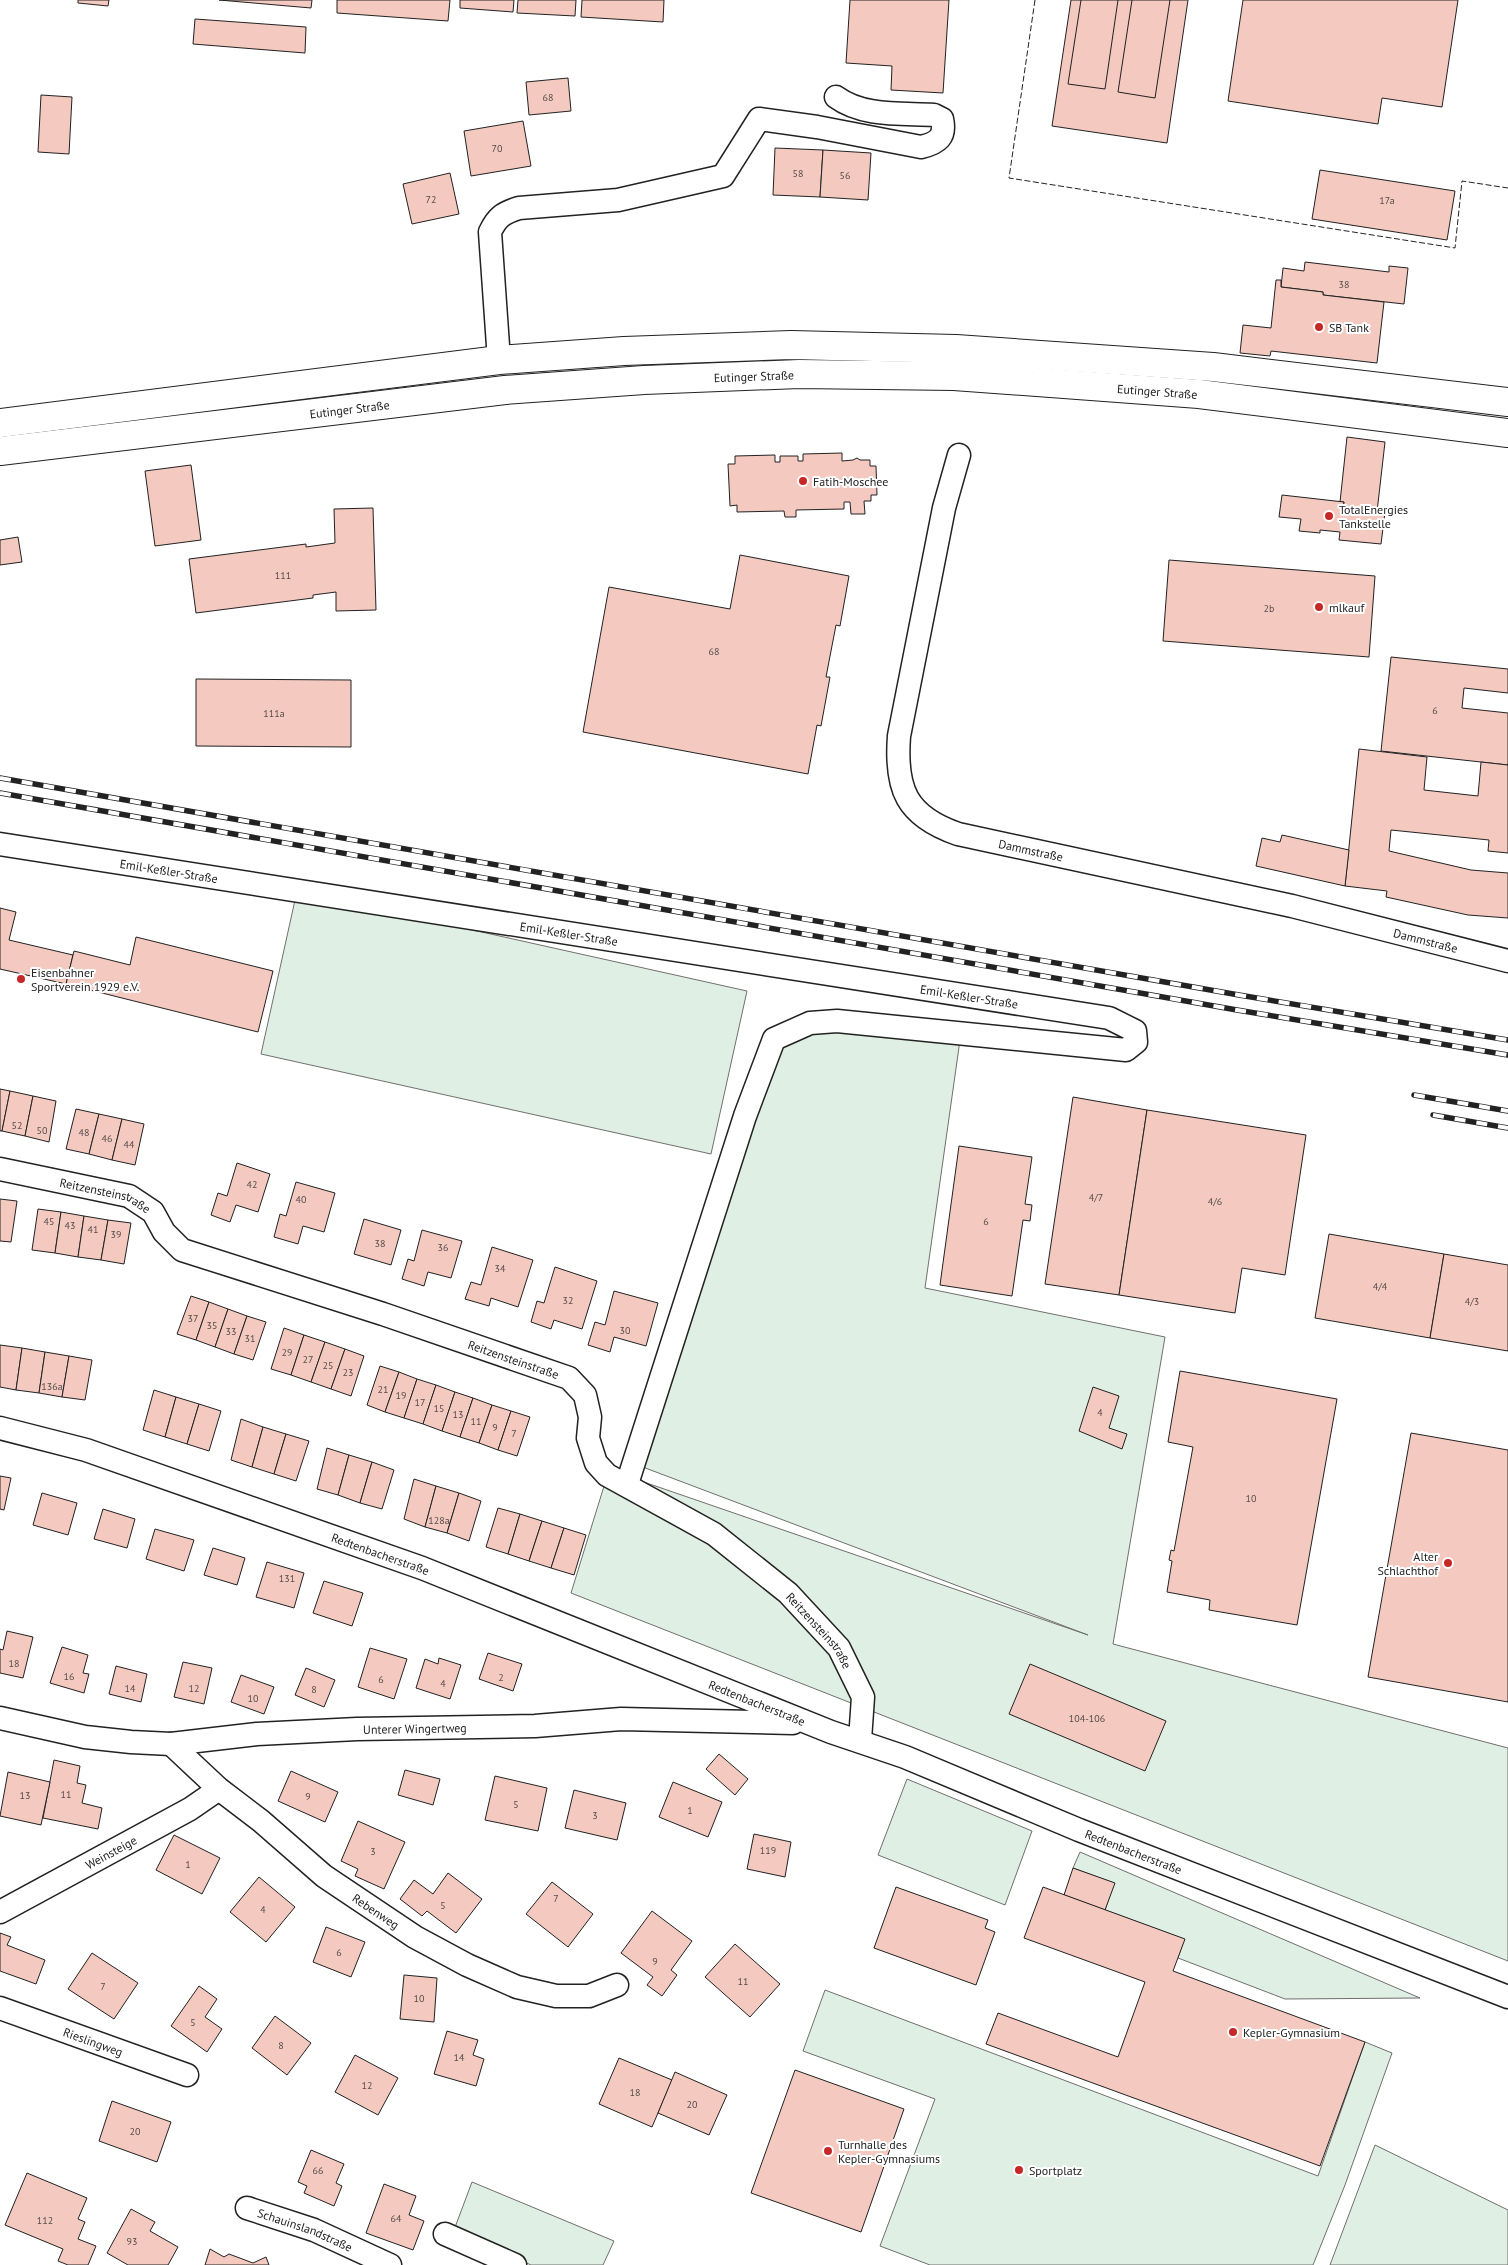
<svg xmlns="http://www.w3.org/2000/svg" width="1508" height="2265" font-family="'PT Sans',sans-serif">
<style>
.green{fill:#e0efe3;stroke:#6f6f6f}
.building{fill:#f3c9c0;stroke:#222}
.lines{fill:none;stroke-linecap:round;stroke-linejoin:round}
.minor-casing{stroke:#222;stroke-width:25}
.primary-casing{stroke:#222;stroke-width:30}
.minor{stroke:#fff;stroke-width:22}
.primary{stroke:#fff;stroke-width:28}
.rail-casing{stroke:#222;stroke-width:5.5}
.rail{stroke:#fff;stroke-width:4;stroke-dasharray:11;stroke-linecap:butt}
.fence{stroke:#222;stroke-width:1;stroke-dasharray:6 2.5;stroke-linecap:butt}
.poi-dot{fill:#c62828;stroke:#fff;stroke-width:2}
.labels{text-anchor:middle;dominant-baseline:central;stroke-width:4;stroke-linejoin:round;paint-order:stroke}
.number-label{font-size:10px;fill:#564c4a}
.poi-label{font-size:12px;fill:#222;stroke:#fff;text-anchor:start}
.street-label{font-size:12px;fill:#222;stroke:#fff}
</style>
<rect width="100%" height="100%" fill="#fff"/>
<g class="green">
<polygon points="297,891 747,991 711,1154 261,1054"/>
<polygon points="810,1023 961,1033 925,1288 1165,1337 1113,1644 1508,1748 1508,1961 571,1593 609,1470 1088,1635 640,1466 774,1039"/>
<polygon points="907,1779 1032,1831 1005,1905 878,1855"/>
<polygon points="1080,1852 1420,1998 1285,1999 1178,1958 1184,1939 1105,1910 1114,1883 1073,1868"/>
<polygon points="825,1990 1318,2176 1365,2042 1392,2053 1345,2185 1313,2265 930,2265 880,2246 935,2099 803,2051"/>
<polygon points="1375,2145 1508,2210 1508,2265 1330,2265"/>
<polygon points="472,2182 614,2241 603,2265 531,2265 454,2230"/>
</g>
<g class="building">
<polygon points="78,0 109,0 108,6 78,3"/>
<polygon points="219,0 312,0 311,8"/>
<polygon points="337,0 450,0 448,21 337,13"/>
<polygon points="460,0 514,0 513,12 460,8"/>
<polygon points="518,0 576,0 575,16 517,13"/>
<polygon points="582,0 664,0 663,22 581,17"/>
<polygon points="850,0 949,0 943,93 891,90 892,66 846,63"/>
<polygon points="1071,0 1188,0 1167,143 1052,126"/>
<polygon points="1081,0 1118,0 1105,89 1068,84"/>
<polygon points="1132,0 1170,0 1155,98 1118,92"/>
<polygon points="1243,0 1458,0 1442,107 1382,98 1378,124 1228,101"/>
<polygon points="195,19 306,27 305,53 193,44"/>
<polygon points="568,78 571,111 529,115 526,82"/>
<polygon points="41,95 72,97 69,154 38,152"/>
<polygon points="523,121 531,166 471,176 464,131"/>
<polygon points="775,148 823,150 820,197 773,195"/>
<polygon points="823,150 871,153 868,200 820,197"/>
<polygon points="1320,170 1455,191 1447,240 1312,219"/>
<polygon points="450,173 459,214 412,224 403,184"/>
<polygon points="1305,262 1389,272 1389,266 1408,268 1404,304 1323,295 1323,292 1281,287 1283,268 1304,271"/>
<polygon points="1276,280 1281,280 1281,287 1323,292 1323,295 1384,302 1377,363 1271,351 1270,356 1240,353 1243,325 1271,328"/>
<polygon points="1347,437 1385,442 1377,512 1343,507 1344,502 1340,502"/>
<polygon points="842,453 842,461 853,460 857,458 860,460 870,460 870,466 876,466 877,495 871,495 871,501 864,501 865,514 851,514 850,502 844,502 844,509 796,510 796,517 785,517 784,511 737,512 737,505 730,506 728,464 735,464 735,456 775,455 775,462 780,462 780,456 798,456 798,461 803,461 803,454"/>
<polygon points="191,465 201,540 155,546 145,471"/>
<polygon points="1282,495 1344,502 1343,507 1385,512 1381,544 1339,540 1340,532 1320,530 1320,533 1299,531 1301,519 1279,517"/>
<polygon points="373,508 376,610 336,611 336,592 313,595 313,598 196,613 189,559 306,544 306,547 335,543 334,509"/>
<polygon points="18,537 22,562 0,565 0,540"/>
<polygon points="740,555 849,576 840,626 836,625 826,677 830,677 821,726 817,725 808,774 583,732 609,587 730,609"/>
<polygon points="1169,560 1375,576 1369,657 1163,641"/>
<polygon points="1391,657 1508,669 1508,693 1464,688 1462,708 1508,713 1508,765 1381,751"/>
<polygon points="196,679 351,680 351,747 196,746"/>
<polygon points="1359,749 1427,757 1424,790 1478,796 1481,762 1508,765 1508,853 1488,851 1489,840 1391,830 1389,851 1471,870 1508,873 1508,918 1468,915 1386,897 1387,891 1345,886"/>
<polygon points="1282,835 1349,850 1345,886 1256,866 1262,838 1280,842"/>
<polygon points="0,908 16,912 9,940 73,955 66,984 0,969"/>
<polygon points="136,937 273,971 258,1032 66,984 74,951 130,965"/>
<polygon points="0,1089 10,1091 2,1131 0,1131"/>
<polygon points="10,1091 33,1096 25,1136 2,1131"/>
<polygon points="33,1096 56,1101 49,1142 25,1136"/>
<polygon points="1073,1097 1147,1110 1119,1295 1045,1284"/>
<polygon points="76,1109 99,1114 89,1154 66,1149"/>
<polygon points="1147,1110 1306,1135 1285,1275 1242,1268 1235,1313 1119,1295"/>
<polygon points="99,1114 122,1119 112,1160 89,1154"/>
<polygon points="122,1119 144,1124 135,1165 112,1160"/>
<polygon points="959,1146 1032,1157 1025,1204 1032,1205 1030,1221 1023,1220 1012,1296 940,1285"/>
<polygon points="237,1163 270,1174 258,1212 236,1205 230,1222 211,1215 218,1193 227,1196"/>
<polygon points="296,1182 335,1193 324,1232 303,1226 298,1244 274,1237 280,1214 286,1216"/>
<polygon points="0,1199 17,1201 11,1242 0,1241"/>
<polygon points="38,1209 61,1212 55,1253 32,1250"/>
<polygon points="61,1212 84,1216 78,1257 55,1253"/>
<polygon points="84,1216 108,1220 101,1260 78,1257"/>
<polygon points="364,1219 401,1230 391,1265 354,1254"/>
<polygon points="108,1220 131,1223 124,1264 101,1260"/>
<polygon points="422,1230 462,1241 451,1278 428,1272 424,1286 402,1279 408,1259 414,1261"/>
<polygon points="1329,1234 1444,1254 1430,1338 1315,1318"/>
<polygon points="492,1247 533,1260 518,1307 491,1298 489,1306 465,1299 471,1282 481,1285"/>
<polygon points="1444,1254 1508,1265 1508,1351 1430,1338"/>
<polygon points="555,1267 597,1281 582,1329 554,1320 551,1329 531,1322 537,1301 544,1303"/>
<polygon points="614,1291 658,1303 646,1346 614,1337 610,1352 588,1345 595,1322 605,1325"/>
<polygon points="191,1296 209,1302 196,1340 177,1334"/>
<polygon points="209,1302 228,1309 215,1347 196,1340"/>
<polygon points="228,1309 247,1316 234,1354 215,1347"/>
<polygon points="247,1316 266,1322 253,1360 234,1354"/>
<polygon points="284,1328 304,1335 291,1375 271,1369"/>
<polygon points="304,1335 325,1342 311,1382 291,1375"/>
<polygon points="325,1342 345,1349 331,1389 311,1382"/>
<polygon points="0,1345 22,1348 16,1390 0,1387"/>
<polygon points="22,1348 45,1352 39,1393 16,1390"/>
<polygon points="345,1349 364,1356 351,1396 331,1389"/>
<polygon points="45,1352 69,1356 62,1397 39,1393"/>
<polygon points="69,1356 92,1360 85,1400 62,1397"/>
<polygon points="380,1366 399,1372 385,1412 367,1405"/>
<polygon points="1180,1371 1337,1399 1297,1625 1209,1610 1210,1600 1167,1592 1172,1561 1169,1560 1171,1550 1174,1551 1193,1447 1168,1442"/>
<polygon points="399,1372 417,1379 404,1418 385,1412"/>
<polygon points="417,1379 436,1385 423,1424 404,1418"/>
<polygon points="436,1385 455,1392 442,1431 423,1424"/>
<polygon points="1093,1387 1119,1396 1109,1428 1127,1434 1122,1449 1079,1431"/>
<polygon points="154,1390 176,1397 165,1437 143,1430"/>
<polygon points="455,1392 473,1398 460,1437 442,1431"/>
<polygon points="176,1397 199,1404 187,1444 165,1437"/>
<polygon points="473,1398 492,1405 479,1443 460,1437"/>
<polygon points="199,1404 221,1411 209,1451 187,1444"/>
<polygon points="492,1405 511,1411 498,1450 479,1443"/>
<polygon points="511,1411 530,1417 517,1456 498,1450"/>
<polygon points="241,1419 263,1427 252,1467 231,1460"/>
<polygon points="263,1427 286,1434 274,1474 252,1467"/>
<polygon points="1411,1433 1508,1450 1508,1702 1368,1677"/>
<polygon points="286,1434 309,1441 296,1481 274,1474"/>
<polygon points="327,1448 349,1455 338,1495 317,1489"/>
<polygon points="349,1455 372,1462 360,1503 338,1495"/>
<polygon points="372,1462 394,1470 382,1509 360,1503"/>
<polygon points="0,1476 11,1478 4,1510 0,1509"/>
<polygon points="414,1479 436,1486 425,1527 404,1519"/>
<polygon points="436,1486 459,1493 447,1533 425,1527"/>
<polygon points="42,1493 77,1503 68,1535 33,1525"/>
<polygon points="459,1493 481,1501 469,1541 447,1533"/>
<polygon points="498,1508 520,1514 508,1554 486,1547"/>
<polygon points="103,1509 135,1519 127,1548 94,1539"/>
<polygon points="520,1514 542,1521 529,1561 508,1554"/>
<polygon points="542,1521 564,1528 551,1568 529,1561"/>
<polygon points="564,1528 586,1535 574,1575 551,1568"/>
<polygon points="155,1529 194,1540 184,1571 146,1559"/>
<polygon points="213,1548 245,1558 237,1585 204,1575"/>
<polygon points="267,1562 304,1573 294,1608 256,1597"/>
<polygon points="324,1581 363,1593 352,1626 313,1613"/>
<polygon points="7,1631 33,1637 23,1678 0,1673 0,1649 3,1650"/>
<polygon points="62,1647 88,1655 83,1673 89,1674 84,1693 50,1683"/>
<polygon points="370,1648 407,1659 394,1699 358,1687"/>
<polygon points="488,1653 522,1664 513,1691 479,1679"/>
<polygon points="439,1658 461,1665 450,1699 416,1688 425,1659 438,1664"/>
<polygon points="183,1662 212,1668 204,1704 174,1697"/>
<polygon points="1030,1664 1166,1721 1145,1771 1009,1714"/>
<polygon points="116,1666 147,1674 141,1702 109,1694"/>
<polygon points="306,1668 335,1680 324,1707 295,1695"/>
<polygon points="241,1675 274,1687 264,1714 231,1702"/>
<polygon points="719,1754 748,1779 735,1795 706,1769"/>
<polygon points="54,1760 80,1766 77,1783 86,1785 82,1803 102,1808 98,1829 43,1818"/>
<polygon points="405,1770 440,1779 433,1805 398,1795"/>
<polygon points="291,1771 338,1792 325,1822 278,1801"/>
<polygon points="8,1772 50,1782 41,1825 0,1816"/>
<polygon points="495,1776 547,1788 538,1831 485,1820"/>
<polygon points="673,1782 722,1802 708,1837 659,1817"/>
<polygon points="574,1790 626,1803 617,1840 565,1828"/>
<polygon points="358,1821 405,1842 384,1889 355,1876 358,1869 341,1861"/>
<polygon points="754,1834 791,1842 785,1877 747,1869"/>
<polygon points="174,1835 220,1858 202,1894 156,1870"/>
<polygon points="1073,1868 1115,1883 1105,1910 1064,1895"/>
<polygon points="448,1873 482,1899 456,1933 427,1911 422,1916 400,1899 414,1880 433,1894"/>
<polygon points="259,1877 295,1907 266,1942 230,1912"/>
<polygon points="552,1882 593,1914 568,1947 526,1914"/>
<polygon points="896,1887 988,1920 985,1928 995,1932 976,1985 874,1948"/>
<polygon points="1043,1887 1185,1939 1173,1971 1365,2042 1320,2166 986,2044 998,2013 1118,2057 1145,1982 1024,1938"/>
<polygon points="652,1911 692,1941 671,1970 677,1975 662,1996 647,1985 653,1977 621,1953"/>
<polygon points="326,1927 365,1942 351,1977 313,1962"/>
<polygon points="0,1933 11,1937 7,1945 45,1960 36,1984 0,1971"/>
<polygon points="735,1944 780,1984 750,2017 705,1977"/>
<polygon points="92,1953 138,1983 114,2019 68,1989"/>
<polygon points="404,1975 437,1978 434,2022 400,2019"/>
<polygon points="199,1986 217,1999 205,2017 222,2029 207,2052 171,2026"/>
<polygon points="275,2016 311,2043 287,2075 252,2048"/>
<polygon points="447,2031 478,2040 473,2055 484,2059 476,2086 434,2074"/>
<polygon points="355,2055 398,2078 378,2115 335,2092"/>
<polygon points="619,2058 672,2080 652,2127 599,2104"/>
<polygon points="795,2070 904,2109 861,2232 751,2193"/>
<polygon points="675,2072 727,2095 709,2135 658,2113"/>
<polygon points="112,2101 171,2122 157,2162 99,2141"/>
<polygon points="311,2150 344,2164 336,2183 342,2186 334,2206 304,2193 307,2186 298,2182"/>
<polygon points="27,2173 87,2198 78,2219 85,2222 78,2239 96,2246 88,2265 68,2265 58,2261 63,2249 5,2225"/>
<polygon points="384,2184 416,2196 409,2215 424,2221 413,2250 366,2233"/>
<polygon points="131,2209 155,2222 150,2231 178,2247 168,2265 128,2265 107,2253"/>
<polygon points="210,2249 224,2257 229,2254 253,2263 266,2257 269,2265 205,2265"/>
</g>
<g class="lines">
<g class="minor-casing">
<g id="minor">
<path d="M 499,360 L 490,232 C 497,217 503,213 519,208 L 618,200 L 723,176 L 759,119 L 817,127 L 921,147 C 938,143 946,137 942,119 L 934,115 C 902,113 863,117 836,97"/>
<path id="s1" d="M 959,455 L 944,508 L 899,736 C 895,789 906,816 958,834 L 1292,906 L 1508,961"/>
<path id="s2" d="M 0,844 L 1109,1018 L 1135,1031 L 1136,1042 L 1126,1050 L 837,1021 L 810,1023 L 774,1039 L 745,1116 L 627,1484"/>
<path id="s3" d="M 0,1169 L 129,1196 L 153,1212 L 164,1232 L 182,1250 L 383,1314 L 569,1378 L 585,1395 L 590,1417 L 588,1438 L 596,1463 L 607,1475 L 714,1534 L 788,1593 L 839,1648 L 863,1697 L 860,1740"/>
<path id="s4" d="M 0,1428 L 86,1450 L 422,1568 L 831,1732 L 905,1757 L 1079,1830 L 1508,1997"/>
<path id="s5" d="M 0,1718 L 85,1737 L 131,1742 L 171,1744 L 257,1734 L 357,1729 L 535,1726 L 621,1719 L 793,1723"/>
<path id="s6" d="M 171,1744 L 219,1789 L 261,1821 L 324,1876 L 415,1937 L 467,1965 L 517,1987 L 556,1996 L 589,1996 L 617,1985"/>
<path id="s7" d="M 0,1912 L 190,1809 L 219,1789"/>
<path id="s8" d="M 0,2008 L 187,2075"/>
<path id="s9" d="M 247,2208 L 314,2230 L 390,2265"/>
<polyline points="445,2234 515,2265"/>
</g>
</g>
<g class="primary-casing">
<g id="primary">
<polyline points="0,423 499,360 624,351 791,345 956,349 1213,367 1508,402"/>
<path id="s10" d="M 0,451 L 505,390 L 644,380 L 799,374 L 954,376 L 1199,394 L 1508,433"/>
</g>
</g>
<use href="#minor" class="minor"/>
<use href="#primary" class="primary"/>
<g class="rail-casing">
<g id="rail">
<polyline points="0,778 1239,995 1508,1040"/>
<polyline points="0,793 1237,1010 1508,1055"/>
<polyline points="1414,1095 1508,1111"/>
<polyline points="1433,1115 1508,1128"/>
</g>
</g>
<use href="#rail" class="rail"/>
<polyline class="fence" points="1035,0 1009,178 1455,248 1462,181 1508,188"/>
</g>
<g class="poi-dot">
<circle cx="1319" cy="327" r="5"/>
<circle cx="803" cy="481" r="5"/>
<circle cx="1329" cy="516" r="5"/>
<circle cx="1319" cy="607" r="5"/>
<circle cx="21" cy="979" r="5"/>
<circle cx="1448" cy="1563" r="5"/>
<circle cx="1233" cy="2032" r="5"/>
<circle cx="828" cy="2151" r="5"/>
<circle cx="1019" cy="2170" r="5"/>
</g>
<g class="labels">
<g class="number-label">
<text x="548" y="97">68</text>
<text x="497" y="148">70</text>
<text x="798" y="173">58</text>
<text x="845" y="175">56</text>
<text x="431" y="199">72</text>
<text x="1387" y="200">17a</text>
<text x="1344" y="284">38</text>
<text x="283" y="575">111</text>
<text x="1269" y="608">2b</text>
<text x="714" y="651">68</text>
<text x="1435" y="710">6</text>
<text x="274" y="713">111a</text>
<text x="17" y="1125">52</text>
<text x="42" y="1130">50</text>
<text x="84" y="1132">48</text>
<text x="107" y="1138">46</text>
<text x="129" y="1144">44</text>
<text x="252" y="1184">42</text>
<text x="1096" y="1197">4/7</text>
<text x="301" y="1199">40</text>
<text x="1215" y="1201">4/6</text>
<text x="49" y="1221">45</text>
<text x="986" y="1221">6</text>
<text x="70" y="1225">43</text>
<text x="93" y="1229">41</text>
<text x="116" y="1234">39</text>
<text x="380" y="1243">38</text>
<text x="443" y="1247">36</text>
<text x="500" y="1268">34</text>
<text x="1380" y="1286">4/4</text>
<text x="568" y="1300">32</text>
<text x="1472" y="1301">4/3</text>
<text x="193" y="1318">37</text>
<text x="212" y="1325">35</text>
<text x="625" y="1330">30</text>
<text x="231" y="1331">33</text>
<text x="250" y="1338">31</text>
<text x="287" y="1352">29</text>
<text x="308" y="1359">27</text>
<text x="328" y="1365">25</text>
<text x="348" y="1372">23</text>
<text x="52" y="1386">136a</text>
<text x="383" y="1389">21</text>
<text x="401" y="1395">19</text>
<text x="420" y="1402">17</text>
<text x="439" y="1408">15</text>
<text x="1100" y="1412">4</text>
<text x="458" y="1414">13</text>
<text x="476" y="1421">11</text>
<text x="495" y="1427">9</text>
<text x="514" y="1433">7</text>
<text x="1251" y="1498">10</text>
<text x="439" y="1520">128a</text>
<text x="287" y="1578">131</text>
<text x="14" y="1663">18</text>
<text x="69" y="1676">16</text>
<text x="501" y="1677">2</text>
<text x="381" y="1679">6</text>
<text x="443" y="1683">4</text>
<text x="130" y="1688">14</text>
<text x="194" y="1688">12</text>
<text x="314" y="1689">8</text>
<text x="253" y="1698">10</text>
<text x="1087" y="1718">104-106</text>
<text x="66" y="1794">11</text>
<text x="25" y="1795">13</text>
<text x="308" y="1796">9</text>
<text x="516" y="1804">5</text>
<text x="690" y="1810">1</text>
<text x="595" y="1815">3</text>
<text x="768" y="1850">119</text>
<text x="373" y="1851">3</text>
<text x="188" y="1864">1</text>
<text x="556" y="1898">7</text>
<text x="443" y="1905">5</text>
<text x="263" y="1909">4</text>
<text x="339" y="1952">6</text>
<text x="655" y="1961">9</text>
<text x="743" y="1981">11</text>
<text x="103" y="1986">7</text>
<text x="419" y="1998">10</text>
<text x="193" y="2022">5</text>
<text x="281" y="2045">8</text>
<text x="459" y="2057">14</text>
<text x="367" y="2085">12</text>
<text x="635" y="2092">18</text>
<text x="692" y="2104">20</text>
<text x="135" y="2131">20</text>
<text x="318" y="2170">66</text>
<text x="396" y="2218">64</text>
<text x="45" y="2220">112</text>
<text x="132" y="2241">93</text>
</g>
<g class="poi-label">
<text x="1329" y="327">SB Tank</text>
<text x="813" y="481">Fatih-Moschee</text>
<text x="1339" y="509">TotalEnergies<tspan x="1339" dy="14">Tankstelle</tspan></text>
<text x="1329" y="607">mlkauf</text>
<text x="31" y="972">Eisenbahner<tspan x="31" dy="14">Sportverein 1929 e.V.</tspan></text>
<text x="1438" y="1556" text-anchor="end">Alter<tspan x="1438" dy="14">Schlachthof</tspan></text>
<text x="1243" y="2032">Kepler-Gymnasium</text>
<text x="838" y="2144">Turnhalle des<tspan x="838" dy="14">Kepler-Gymnasiums</tspan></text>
<text x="1029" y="2170">Sportplatz</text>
</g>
<g class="street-label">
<text stroke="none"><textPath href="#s10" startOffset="758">Eutinger Straße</textPath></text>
<text stroke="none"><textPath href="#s10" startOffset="1162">Eutinger Straße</textPath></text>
<text stroke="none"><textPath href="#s10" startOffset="352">Eutinger Straße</textPath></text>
<text stroke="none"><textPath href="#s1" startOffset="489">Dammstraße</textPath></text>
<text stroke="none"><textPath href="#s2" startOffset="171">Emil-Keßler-Straße</textPath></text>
<text stroke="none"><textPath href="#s2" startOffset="576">Emil-Keßler-Straße</textPath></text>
<text stroke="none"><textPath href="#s1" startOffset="894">Dammstraße</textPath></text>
<text stroke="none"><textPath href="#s2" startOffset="981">Emil-Keßler-Straße</textPath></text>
<text stroke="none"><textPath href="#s3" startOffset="109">Reitzensteinstraße</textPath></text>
<text stroke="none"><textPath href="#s3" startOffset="558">Reitzensteinstraße</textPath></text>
<text stroke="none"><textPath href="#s4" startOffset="401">Redtenbacherstraße</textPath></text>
<text stroke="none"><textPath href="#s3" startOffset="992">Reitzensteinstraße</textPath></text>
<text stroke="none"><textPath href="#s4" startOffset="806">Redtenbacherstraße</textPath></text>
<text stroke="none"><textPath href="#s5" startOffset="418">Unterer Wingertweg</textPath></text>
<text stroke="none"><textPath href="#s7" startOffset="126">Weinsteige</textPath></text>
<text stroke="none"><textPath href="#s4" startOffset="1211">Redtenbacherstraße</textPath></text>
<text stroke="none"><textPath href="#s6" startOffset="265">Rebenweg</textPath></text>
<text stroke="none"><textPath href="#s8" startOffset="99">Rieslingweg</textPath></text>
<text stroke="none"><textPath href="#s9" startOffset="62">Schauinslandstraße</textPath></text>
</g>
</g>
</svg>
